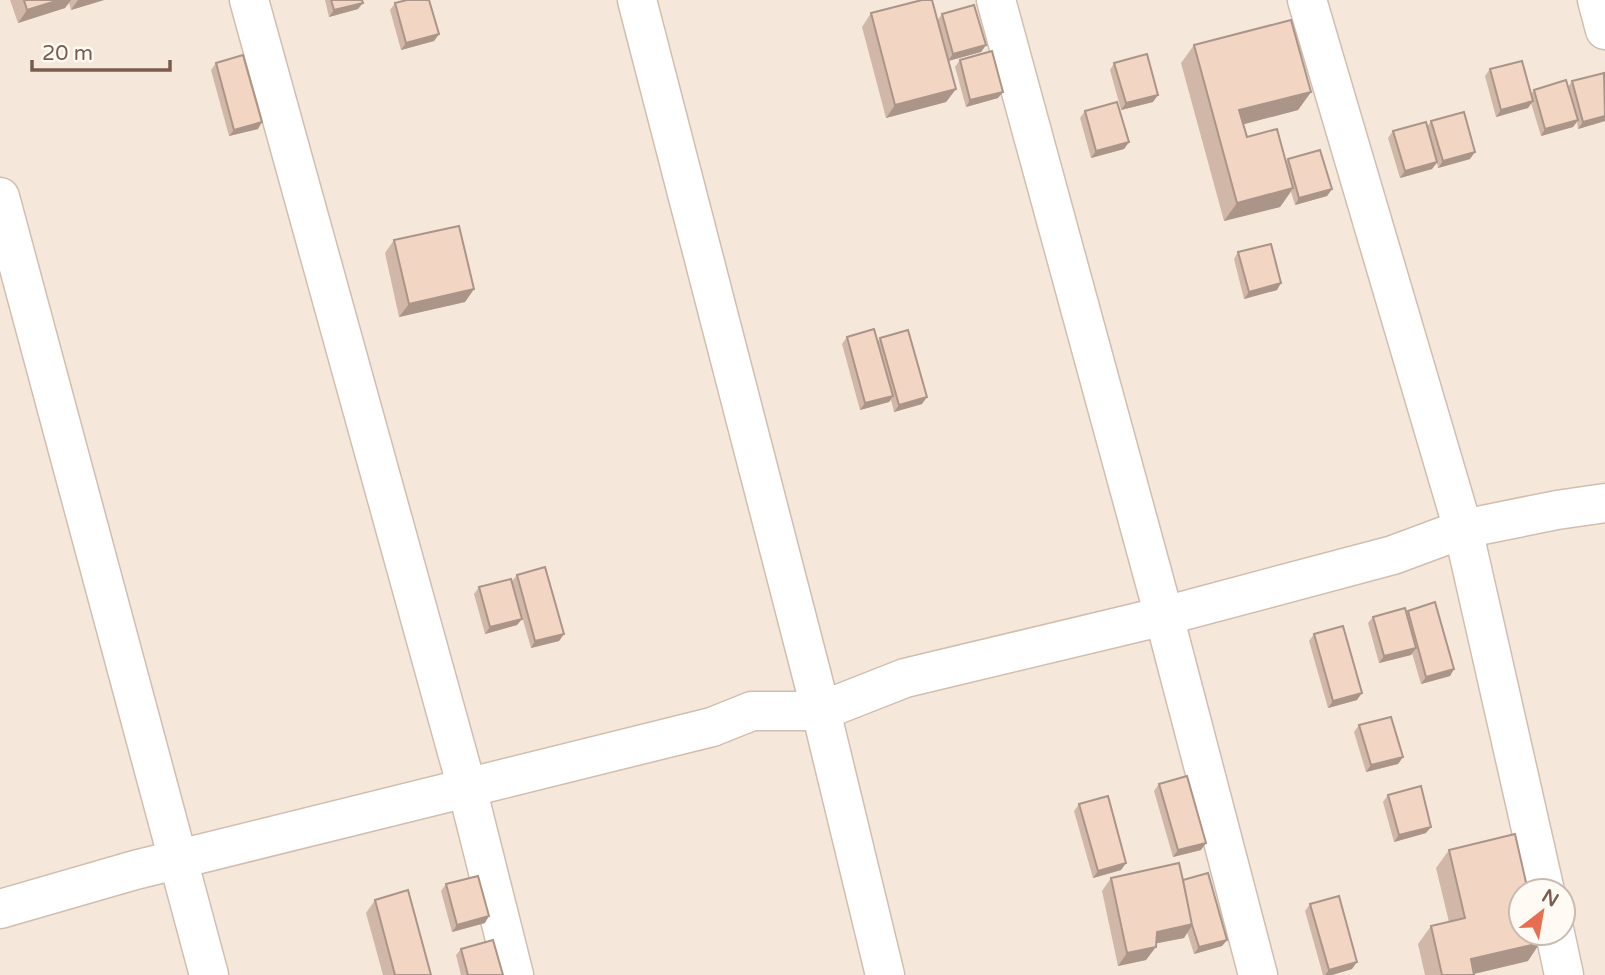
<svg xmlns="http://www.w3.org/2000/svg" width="1605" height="975" font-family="'Varela Round',sans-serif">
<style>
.residential{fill:#f5e8da;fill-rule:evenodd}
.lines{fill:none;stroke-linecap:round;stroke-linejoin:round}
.minor-casing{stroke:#d1beb0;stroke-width:41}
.minor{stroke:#fff;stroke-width:38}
.wall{fill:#d1b7a8}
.shaded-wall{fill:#aa9588}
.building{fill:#f3d5c3;stroke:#aa9588;stroke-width:2}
</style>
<rect width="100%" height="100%" fill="#fdf6ec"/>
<path class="residential" d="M 0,0 L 1605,0 L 1605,975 L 0,975 ZM 1521,891 L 1563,891 L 1563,933 L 1521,933 Z"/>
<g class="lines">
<g class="minor-casing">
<g id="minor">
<polyline points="249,0 467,788 514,975"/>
<polyline points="637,0 821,711 885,975"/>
<polyline points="996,0 1164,616 1258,975"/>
<polyline points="1307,0 1463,529 1545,891"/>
<polyline points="1597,0 1605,30"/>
<polyline points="0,197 209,975"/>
<polyline points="0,909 135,870 712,727 752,711 821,711 905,678 1164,616 1393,555 1463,529 1557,510 1605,503"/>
<polyline points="1555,933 1564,975"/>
</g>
</g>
<use href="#minor" class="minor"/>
</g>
<g class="wall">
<polygon points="10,0 104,0 71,10 69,3 65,8 18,23"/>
<polygon points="325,0 362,0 358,9 329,17"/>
<polygon points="395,3 439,34 434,41 401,50 390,10"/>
<polygon points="871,13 937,21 942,14 986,45 981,52 948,61 940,32 956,89 946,102 886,118 862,27"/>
<polygon points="1194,45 1311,92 1298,110 1243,124 1247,137 1286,162 1288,159 1332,189 1327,196 1295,205 1291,192 1280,207 1224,221 1181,63"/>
<polygon points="960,60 998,98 966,107 955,67"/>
<polygon points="216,63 258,129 229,136 211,70"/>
<polygon points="1114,63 1153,102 1121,110 1110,70"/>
<polygon points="1490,69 1531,94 1534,90 1568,87 1572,81 1605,76 1605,121 1578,129 1577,122 1573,127 1541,136 1531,103 1528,108 1496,117 1485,76"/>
<polygon points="1085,111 1129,142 1124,149 1091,158 1080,118"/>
<polygon points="1431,121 1470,159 1438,168 1437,163 1432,169 1400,178 1388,138 1393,131 1427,127"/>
<polygon points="394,240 474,289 465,302 399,317 385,253"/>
<polygon points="1238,252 1277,290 1244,299 1234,259"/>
<polygon points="847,337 878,341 880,338 922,404 894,412 891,400 889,402 860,410 842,344"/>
<polygon points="517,575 564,634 559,641 531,648 512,581"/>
<polygon points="479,587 522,619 517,625 485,634 474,594"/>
<polygon points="1408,611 1454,669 1450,676 1421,684 1412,653 1411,655 1379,663 1368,623 1373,617 1407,612"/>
<polygon points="1314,634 1357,700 1328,708 1309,641"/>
<polygon points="1359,725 1403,757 1398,764 1366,772 1354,732"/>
<polygon points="1159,784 1201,850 1173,857 1154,791"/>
<polygon points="1388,795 1426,833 1394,842 1383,802"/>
<polygon points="1079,804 1126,863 1121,870 1093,878 1074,811"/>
<polygon points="1449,850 1528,961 1474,974 1474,975 1425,975 1418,944 1431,926 1449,922 1436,868"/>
<polygon points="1111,878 1183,880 1227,940 1222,946 1194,954 1187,932 1184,938 1156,943 1146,960 1118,966 1102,891"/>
<polygon points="446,884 485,923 452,932 441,891"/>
<polygon points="375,900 431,975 383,975 366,913"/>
<polygon points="1310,904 1352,969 1332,975 1323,975 1305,911"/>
<polygon points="461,949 503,975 461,975 456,955"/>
</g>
<g class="shaded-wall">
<polygon points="59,0 71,0 65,8 18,23 27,10"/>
<polygon points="78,0 104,0 71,10"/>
<polygon points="363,3 358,9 329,17 334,10"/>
<polygon points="439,34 434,41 401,50 406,43"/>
<polygon points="986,45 981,52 948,61 953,54"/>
<polygon points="956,89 946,102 886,118 895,105"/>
<polygon points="1003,92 998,98 966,107 970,100"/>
<polygon points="1311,92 1298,110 1226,129 1239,110"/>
<polygon points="1158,95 1153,102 1121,110 1126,103"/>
<polygon points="1533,101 1528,108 1496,117 1501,110"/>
<polygon points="1605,116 1605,121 1578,129 1583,122"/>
<polygon points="1578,120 1573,127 1541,136 1545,129"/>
<polygon points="262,122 258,129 229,136 234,130"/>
<polygon points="1129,142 1124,149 1091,158 1096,151"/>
<polygon points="1475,152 1470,159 1438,168 1443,161"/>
<polygon points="1437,162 1432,169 1400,178 1405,171"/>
<polygon points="1293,188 1280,207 1224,221 1237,203"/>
<polygon points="1332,189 1327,196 1295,205 1299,198"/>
<polygon points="1281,283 1277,290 1244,299 1249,292"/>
<polygon points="474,289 465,302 399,317 409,304"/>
<polygon points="893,396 889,402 860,410 865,403"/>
<polygon points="927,397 922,404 894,412 899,405"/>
<polygon points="522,619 517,625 485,634 490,627"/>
<polygon points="564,634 559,641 531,648 535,641"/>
<polygon points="1416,648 1411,655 1379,663 1384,656"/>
<polygon points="1454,669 1450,676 1421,684 1426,677"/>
<polygon points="1362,693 1357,700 1328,708 1333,701"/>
<polygon points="1403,757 1398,764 1366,772 1371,765"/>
<polygon points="1431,827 1426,833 1394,842 1399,835"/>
<polygon points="1206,843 1201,850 1173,857 1178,850"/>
<polygon points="1126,863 1121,870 1093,878 1098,871"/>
<polygon points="489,916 485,923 452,932 457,925"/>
<polygon points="1193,924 1184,938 1148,945 1157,932"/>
<polygon points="1227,940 1222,946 1194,954 1199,947"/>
<polygon points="1540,943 1528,961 1469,975 1471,959"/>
<polygon points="1156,947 1146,960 1118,966 1127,953"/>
<polygon points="1357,962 1352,969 1332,975 1325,975 1329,970"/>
</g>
<g class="building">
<polygon points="24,0 59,0 27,10"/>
<polygon points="331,0 362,0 363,3 334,10"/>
<polygon points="407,0 429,0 439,34 406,43 395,3"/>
<polygon points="922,0 932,0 956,89 895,105 871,13"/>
<polygon points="974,5 986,45 953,54 942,14"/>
<polygon points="1291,20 1311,92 1239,110 1247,137 1277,129 1293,188 1237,203 1194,45"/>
<polygon points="992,51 1003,92 970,100 960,60"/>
<polygon points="1147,54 1158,95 1126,103 1114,63"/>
<polygon points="243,55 262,122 234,130 216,63"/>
<polygon points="1522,61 1533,101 1501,110 1490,69"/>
<polygon points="1604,73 1605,116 1583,122 1572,81"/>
<polygon points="1566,80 1578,120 1545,129 1534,90"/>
<polygon points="1117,102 1129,142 1096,151 1085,111"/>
<polygon points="1464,112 1475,152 1443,161 1431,121"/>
<polygon points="1426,122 1437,162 1405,171 1393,131"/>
<polygon points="1320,150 1332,189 1299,198 1288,159"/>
<polygon points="459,226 474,289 409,304 394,240"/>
<polygon points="1271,244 1281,283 1249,292 1238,252"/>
<polygon points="874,329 893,396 865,403 847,337"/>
<polygon points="908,330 927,397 899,405 880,338"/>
<polygon points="545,567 564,634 535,641 517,575"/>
<polygon points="511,579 522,619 490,627 479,587"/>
<polygon points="1435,602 1454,669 1426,677 1408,611"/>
<polygon points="1405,608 1416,648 1384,656 1373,617"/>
<polygon points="1343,626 1362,693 1333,701 1314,634"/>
<polygon points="1391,717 1403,757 1371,765 1359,725"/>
<polygon points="1187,776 1206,843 1178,850 1159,784"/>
<polygon points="1421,786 1431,827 1399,835 1388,795"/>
<polygon points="1108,796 1126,863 1098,871 1079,804"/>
<polygon points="1515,834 1528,891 1521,891 1521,933 1538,933 1540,943 1471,959 1474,975 1442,975 1431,926 1465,918 1449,850"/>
<polygon points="1179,863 1193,924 1157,932 1156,947 1127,953 1111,878"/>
<polygon points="1208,873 1227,940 1199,947 1192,925 1183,880"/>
<polygon points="478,876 489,916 457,925 446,884"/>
<polygon points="408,890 431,975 395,975 375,900"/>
<polygon points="1339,896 1357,962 1329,970 1310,904"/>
<polygon points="493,940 503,975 468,975 461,949"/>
</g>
<g transform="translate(1542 912) rotate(31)"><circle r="33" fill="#fffaf3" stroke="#cabbb1" stroke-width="2"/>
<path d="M0-5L12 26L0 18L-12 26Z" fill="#e76f51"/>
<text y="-10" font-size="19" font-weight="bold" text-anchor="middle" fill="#7a5c4d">N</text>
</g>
<path d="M32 60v10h138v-10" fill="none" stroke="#7a5c4d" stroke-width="3.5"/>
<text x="42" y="60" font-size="21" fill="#7a5c4d" stroke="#fffaf3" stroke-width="5" paint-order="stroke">20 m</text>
</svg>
